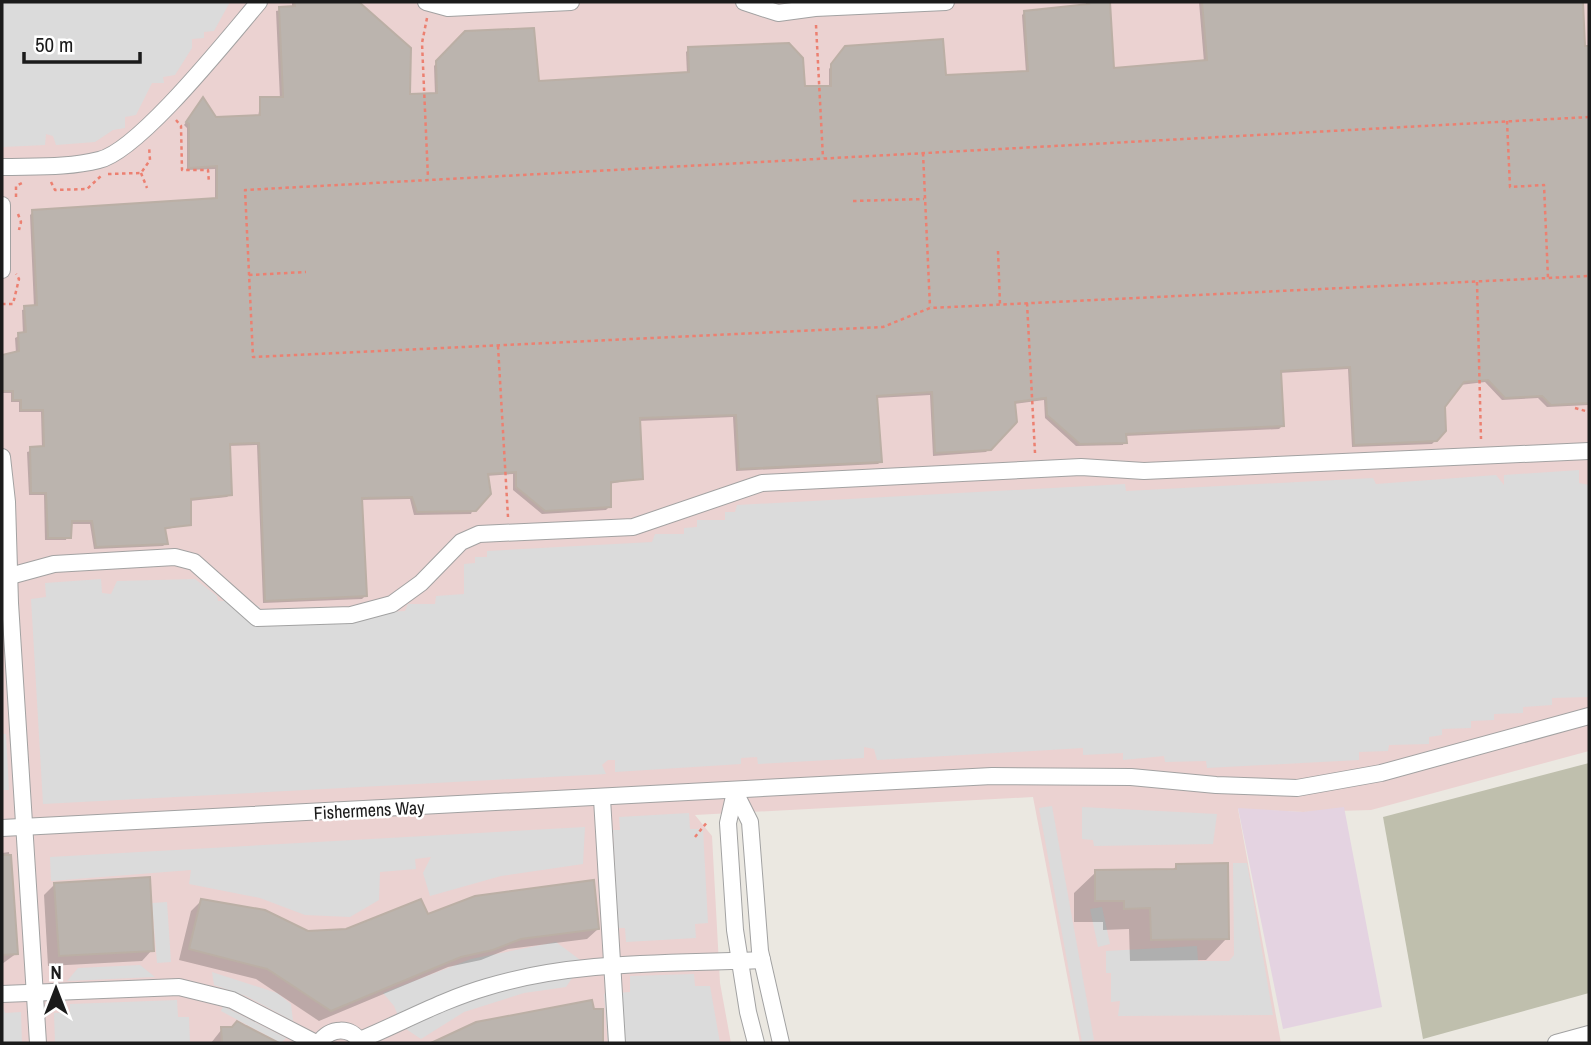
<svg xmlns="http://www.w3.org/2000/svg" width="1591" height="1045" font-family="'Archivo Narrow',sans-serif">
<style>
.commercial{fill:#ebd2d1}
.industrial{fill:#e4d3e1}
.construction{fill:#bfbfad}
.parking{fill:#dbdbdb}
.shadow{fill:#0003}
.building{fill:#bbb4ae;stroke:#bbafa5;stroke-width:2}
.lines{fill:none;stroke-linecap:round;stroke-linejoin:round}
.minor-casing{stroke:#a2a2a2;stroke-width:18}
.path{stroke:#ec8071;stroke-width:2.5;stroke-dasharray:3.5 3.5;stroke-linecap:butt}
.minor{stroke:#fff;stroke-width:16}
.labels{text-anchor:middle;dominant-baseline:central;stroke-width:5;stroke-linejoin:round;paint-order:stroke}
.street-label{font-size:18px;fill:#1b1b1b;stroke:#fff}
</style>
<rect width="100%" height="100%" fill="#ebe8e1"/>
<polygon class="commercial" points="2,2 1589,2 1589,751 1371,810 1303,812 1238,809 1281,1043 1080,1043 1033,797 695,815 712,836 720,983 731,1043 2,1043"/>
<polygon class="industrial" points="1344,807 1382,1007 1283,1029 1238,808 1303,812"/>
<polygon class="construction" points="1589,763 1589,993 1423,1039 1383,817"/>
<g class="parking">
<polygon points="2,2 230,2 214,31 204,32 204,38 192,39 192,48 175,75 163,77 164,83 152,83 136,115 125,117 125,128 113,130 95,142 56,145 53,136 46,134 45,145 3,147"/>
<polygon points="1579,470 1579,483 1589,485 1589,697 1552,698 1552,705 1523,707 1523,713 1494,714 1494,720 1471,721 1471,728 1442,729 1442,735 1429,737 1429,744 1389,745 1388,751 1359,752 1359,760 1207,768 1206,761 1165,762 1164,756 1123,760 1123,753 1083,755 1083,748 877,760 874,749 864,747 864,758 758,764 757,757 741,758 741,764 615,772 615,760 608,760 602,765 606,774 43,804 31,599 46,597 45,583 101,579 102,593 111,594 117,581 195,579 217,596 218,601 230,601 231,607 259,606 262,619 405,611 408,604 435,604 436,596 464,594 464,564 475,563 475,557 487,557 487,551 652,542 655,534 684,534 684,528 697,527 697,520 725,520 725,512 735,512 737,505 1125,484 1126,491 1373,478 1376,484 1496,475 1504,485 1504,475"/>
<polygon points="2,734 6,734 9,790 2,790"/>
<polygon points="1052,806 1094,1040 1082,1042 1039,808"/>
<polygon points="1082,807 1217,814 1213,844 1094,846 1093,840 1082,839"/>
<polygon points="689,813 690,829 703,829 708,923 695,924 696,938 626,942 625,928 618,928 613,830 620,830 619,817"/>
<polygon points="585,827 583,864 501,876 430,896 423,873 431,857 415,859 416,869 380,872 379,900 350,917 305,915 260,898 189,884 191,870 51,881 50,857"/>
<polygon points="1233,863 1247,863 1273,1015 1118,1016 1120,1001 1111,1002 1111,973 1106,973 1106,951 1197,946 1198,961 1229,961 1234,955"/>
<polygon points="167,902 171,962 157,963 152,903"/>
<polygon points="1102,907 1110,944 1098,947 1090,909"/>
<polygon points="556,942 583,962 566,987 524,993 464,1012 421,1039 403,1027 394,1006 383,993 471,959"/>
<polygon points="140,965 155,977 67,981 78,968"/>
<polygon points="212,972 277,993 291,1004 293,1021 246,996 214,985"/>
<polygon points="694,974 695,986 710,986 720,1043 608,1043 604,994 630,992 630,976"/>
<polygon points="177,1000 178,1017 189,1017 190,1043 55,1043 54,1013 70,1012 70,1004"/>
<polygon points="2,1005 5,1013 21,1012 22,1043 2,1043"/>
<polygon points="223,1006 286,1038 281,1043 221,1011"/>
</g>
<g class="shadow">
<polygon points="292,2 356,2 409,49 408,95 435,94 434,66 465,32 537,82 687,74 686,52 689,49 804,87 829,87 829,69 842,51 944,76 1026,73 1022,15 1025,12 1086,6 1086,2 1108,2 1113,70 1204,62 1199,2 1582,2 1584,48 1589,48 1589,405 1547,407 1538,398 1502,400 1485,382 1460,385 1443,406 1444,431 1432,444 1352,447 1348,369 1279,373 1282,426 1279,429 1125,436 1123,445 1076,446 1045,418 1044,400 1014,404 1016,421 986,452 933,456 930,395 876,398 881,461 878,464 736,471 733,417 638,421 641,478 609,484 609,507 606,510 542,514 513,490 513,474 486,476 471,514 414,515 410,499 360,500 365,596 362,599 263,603 257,445 228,446 230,494 227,497 190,501 190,524 163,530 166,543 163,546 94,549 90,524 70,524 66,540 45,540 44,495 29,495 27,452 42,448 41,412 19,412 19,402 11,402 11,393 2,393 2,357 16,353 15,338 23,334 22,310 34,307 30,215 33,212 215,200 215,169 187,170 187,128 184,125 200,102 215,118 258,117 261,99 280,99 276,11 292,8"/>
<polygon points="9,852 17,953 2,964 2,853"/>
<polygon points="1177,866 1227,938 1206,960 1130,961 1129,929 1103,930 1103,922 1074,922 1074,893 1096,872 1172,870"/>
<polygon points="55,884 152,950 142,961 48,966 44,895"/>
<polygon points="202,900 308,933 347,931 427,916 598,929 587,939 508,949 481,960 448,967 319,1021 256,979 179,960 191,911"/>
<polygon points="601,1011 601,1043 441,1043 477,1024"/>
<polygon points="222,1029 262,1036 272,1043 211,1043"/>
</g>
<g class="building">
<polygon points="294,2 359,2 411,48 410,94 437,93 436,61 465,31 534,28 539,81 689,72 688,47 789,43 803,58 805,86 831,86 831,64 845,46 943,39 946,75 1028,71 1024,11 1089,4 1088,2 1110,2 1114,68 1207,60 1202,2 1583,2 1585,46 1589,46 1589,403 1551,405 1542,396 1505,398 1488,380 1464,382 1445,407 1446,431 1437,441 1354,445 1350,367 1281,371 1284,426 1126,434 1127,443 1080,444 1047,415 1046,398 1015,402 1017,422 991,450 935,453 932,392 877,396 882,462 739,469 736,415 640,418 643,479 611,482 611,507 545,511 516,487 516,472 488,474 491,494 476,511 417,512 412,497 362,498 367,596 265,601 259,443 230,444 232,495 191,499 191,525 165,528 168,544 96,547 92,521 72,521 71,538 48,538 46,493 31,493 30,447 44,446 43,410 21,410 21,400 13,400 13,391 2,391 2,355 19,351 18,333 26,332 24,306 37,305 32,210 217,198 217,166 189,168 189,124 186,122 203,97 216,117 260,115 260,97 283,97 279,7 295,6"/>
<polygon points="2,855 11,855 18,954 2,955"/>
<polygon points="1228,863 1229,939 1151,940 1150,908 1124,909 1124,901 1095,901 1095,870 1176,869 1176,864"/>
<polygon points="150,877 154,951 59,956 54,883"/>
<polygon points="594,880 599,929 521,939 493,950 461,957 331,1011 267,969 189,949 201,899 265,910 308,931 346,929 421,899 428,914 475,896"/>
<polygon points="592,1000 594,1009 603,1009 603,1043 431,1043 476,1022"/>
<polygon points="237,1021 246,1026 279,1043 222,1043 221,1027 232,1027"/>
</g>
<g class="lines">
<g class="minor-casing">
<g id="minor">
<polyline points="426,2 448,8 571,2"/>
<polyline points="744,2 778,13 815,8 946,2"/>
<path d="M 2,167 C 34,166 68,168 99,160 C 139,151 229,37 259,2"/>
<polyline points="2,205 2,270"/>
<polyline points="2,457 7,502 10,603 38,1043"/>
<polyline points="10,576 54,564 175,557 194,562 257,618 351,615 392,604 421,583 461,542 479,534 633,527 762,483 1081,467 1144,471 1589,451"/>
<polyline points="735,792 750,822 760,951 781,1043"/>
<polyline points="735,792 728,823 735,930 748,1012 756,1043"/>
<polyline points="602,799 617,1043"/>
<polyline points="2,828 992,776 1131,777 1216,785 1297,788 1381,773 1589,716"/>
<polyline points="2,994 179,987 232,1000 316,1043"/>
<path d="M 360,1040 C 403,1022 442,1000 487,987 C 575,960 671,964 762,960"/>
<path d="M 319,1043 C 330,1027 351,1026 361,1043"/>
<polyline points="1556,1043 1589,1034"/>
</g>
</g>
<g class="path">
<polyline points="427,18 422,43 428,178"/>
<polyline points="816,25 823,158"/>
<polyline points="1589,117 245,190 253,357 883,327 930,308 1589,276"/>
<polyline points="176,120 181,126 182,170 208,170 209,183"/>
<polyline points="1507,121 1510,187 1544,185 1548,278"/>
<polyline points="923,153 930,307"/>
<polyline points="141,173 147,188"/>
<polyline points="108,174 141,173 150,160 149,146"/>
<polyline points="51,182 55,190 87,189 101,176"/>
<polyline points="16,197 16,186 22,183"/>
<polyline points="853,201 924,199"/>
<polyline points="18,214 21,222 19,230"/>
<polyline points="998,251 1000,305"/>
<polyline points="249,275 306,272"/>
<polyline points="1477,282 1481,439"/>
<polyline points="1027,303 1035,453"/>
<polyline points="2,304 13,304 19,279 16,274"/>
<polyline points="498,346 508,517"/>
<polyline points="1575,408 1589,412"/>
<polyline points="695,837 708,821"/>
</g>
<use href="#minor" class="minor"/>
</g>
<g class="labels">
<g class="street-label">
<text transform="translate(369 810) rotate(-3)">Fishermens Way</text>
</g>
</g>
<rect width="1591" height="1045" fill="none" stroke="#1b1b1b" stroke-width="7"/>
<g transform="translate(56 989)" stroke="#ffffff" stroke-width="5" paint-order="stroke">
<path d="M0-5L12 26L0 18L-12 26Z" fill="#1b1b1b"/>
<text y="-10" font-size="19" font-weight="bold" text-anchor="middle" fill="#1b1b1b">N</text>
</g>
<path d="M24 52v10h116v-10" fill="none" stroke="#1b1b1b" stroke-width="3.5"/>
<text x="35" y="52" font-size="21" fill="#1b1b1b" stroke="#ffffff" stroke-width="5" paint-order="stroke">50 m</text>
</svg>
